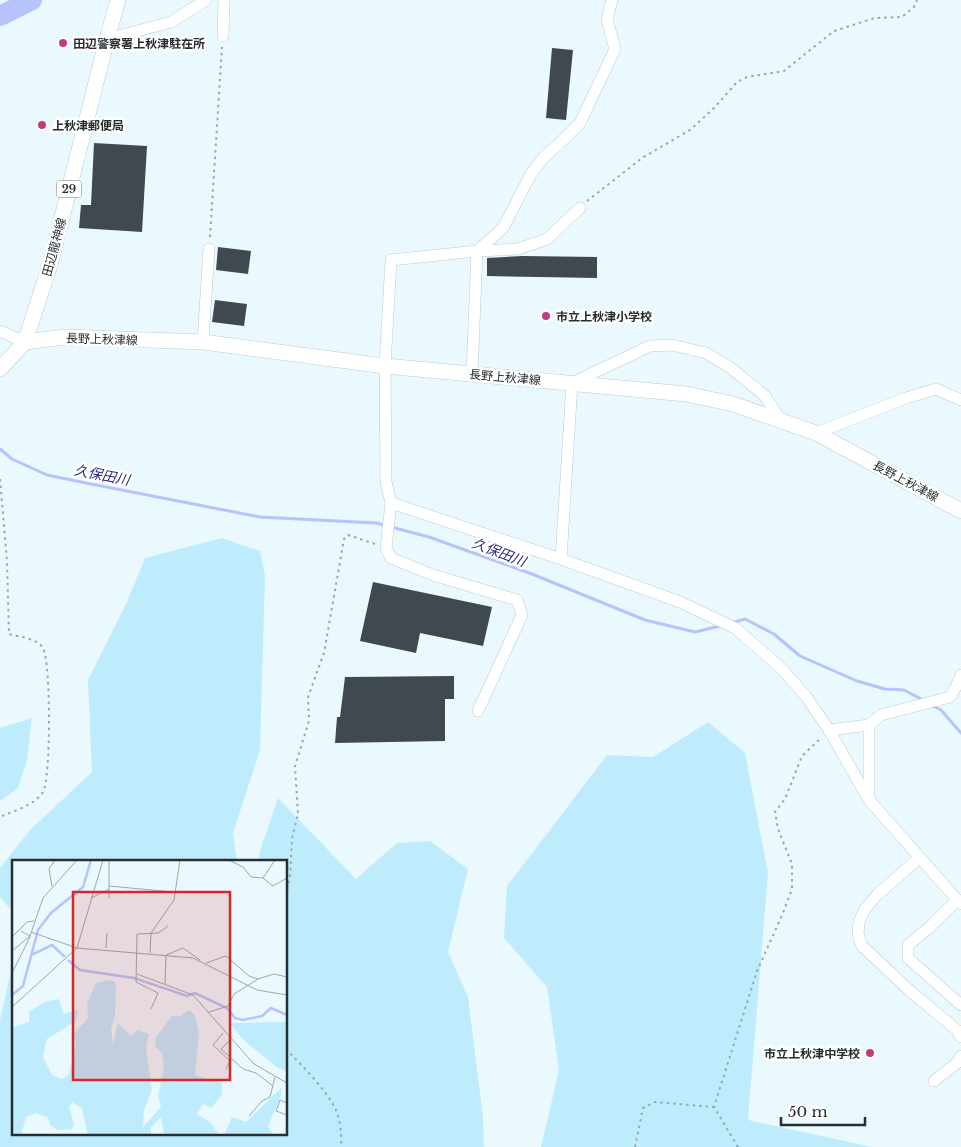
<svg xmlns="http://www.w3.org/2000/svg" width="961" height="1147" font-family="'Libre Baskerville','Noto Sans JP',serif">
<style>
.green{fill:#bfecfd}
.lines{fill:none;stroke-linecap:round;stroke-linejoin:round}
.stream{stroke:#b7c3fc;stroke-width:3}
.river{stroke:#b7c3fc;stroke-width:20}
.building{fill:#404850}
.minor-casing{stroke:#bccbd0;stroke-width:12}
.major-casing{stroke:#bccbd0;stroke-width:16}
.path{stroke:#9ba6aa;stroke-width:2;stroke-dasharray:2.5 4;stroke-linecap:butt}
.minor{stroke:#fff;stroke-width:11}
.major{stroke:#fff;stroke-width:15}
.poi-dot{fill:#c03c80;stroke:#fff;stroke-width:2}
.labels{text-anchor:middle;dominant-baseline:central;stroke-width:5;stroke-linejoin:round;paint-order:stroke}
.shield{fill:#fff;stroke:#686c6e;stroke-width:1}
.shield-label{font-size:11px;font-weight:bold;fill:#282d30}
.poi-label{font-size:12px;font-weight:bold;fill:#282d30;stroke:#fff;text-anchor:start}
.street-label{font-size:12px;fill:#282d30;stroke:#fff}
.water-label{font-size:14px;font-style:italic;fill:#2a2e7d;stroke:#fff}
.inset-river{fill:none;stroke:#b7c3fc;stroke-width:2.5}
.inset-road{fill:none;stroke:#9ca7ac;stroke-width:1}
.view{fill:#d62828;fill-opacity:0.15;stroke:#d62828;stroke-width:2.5}
.inset-edge{fill:none;stroke:#282d30;stroke-width:2.5}
</style>
<rect width="100%" height="100%" fill="#eaf9fe"/>
<g class="green">
<polygon points="222,538 260,551 265,576 260,750 233,833 237,861 14,861 14,913 0,897 0,868 30,830 92,772 88,680 127,602 145,558"/>
<polygon points="32,718 27,760 18,788 0,801 0,728"/>
<polygon points="708,722 745,753 768,873 748,1120 872,1147 541,1147 559,1070 547,987 504,938 507,886 607,755 653,757"/>
<polygon points="278,798 356,879 397,843 430,841 468,869 448,952 468,997 483,1117 484,1147 0,1147 0,1020 14,958 14,1133 286,1133 286,861 259,861 260,851"/>
</g>
<g class="lines">
<g class="stream">
<polyline points="0,449 12,459 47,475 91,484 260,517 376,523 429,537 532,574 645,620 695,632 720,626"/>
<polyline points="731,623 745,619 774,634 800,656 857,681 885,689 904,690 923,700"/>
<polyline points="933,706 941,710 961,733"/>
</g>
<polyline class="river" points="0,16 32,0"/>
</g>
<g class="building">
<polygon points="552,48 573,50 566,120 546,118"/>
<polygon points="94,143 147,146 142,232 79,228 81,205 91,205"/>
<polygon points="218,247 251,251 248,274 216,270"/>
<polygon points="522,256 597,257 597,278 487,276 487,258"/>
<polygon points="215,300 247,304 244,326 212,322"/>
<polygon points="373,582 492,607 483,646 420,633 416,653 360,641"/>
<polygon points="454,676 454,699 445,699 445,741 335,743 337,717 340,717 345,677"/>
</g>
<g class="lines">
<g class="minor-casing">
<g id="minor">
<polyline points="223,36 224,0"/>
<polyline points="107,39 171,22 206,0"/>
<polyline points="0,331 25,342"/>
<polyline points="203,342 209,249"/>
<polyline points="472,374 477,251 503,228 531,174 545,156 558,145 580,123 615,49 607,19 612,0"/>
<polyline points="816,433 906,398 936,389 961,400"/>
<polyline points="391,503 561,559 680,602 735,628 780,667 805,695 829,730 869,800 961,904"/>
<polyline points="561,559 572,383 650,346 672,345 706,353 731,368 765,396 780,419"/>
<polyline points="478,711 522,615 517,600 433,575 391,558 386,548 391,503 386,482 385,366 391,260 477,251 518,249 547,239 580,208"/>
<polyline points="869,725 869,798"/>
<polyline points="829,730 869,725 881,715 950,697 956,687 961,675"/>
<polyline points="919,858 877,895 865,909 859,922 858,934 862,946 910,991 957,1030 961,1037"/>
<polyline points="957,900 931,926 908,945 908,958 961,1005"/>
<polyline points="934,1081 957,1063 961,1056"/>
</g>
</g>
<g class="major-casing">
<g id="major">
<polyline points="25,342 65,337 203,342 385,366 686,394 733,404 816,433 961,511"/>
<polyline points="0,369 25,342 50,265 107,39 118,0"/>
</g>
</g>
<g class="path">
<polyline points="587,201 642,158 690,130 714,108 737,82 747,77 784,71 834,31 875,18 902,17 914,7 917,0"/>
<polyline points="210,237 222,47"/>
<path d="M 0,479 L 7,561 L 9,634 C 19,637 37,638 43,648 C 51,662 51,779 43,792 C 34,806 13,811 0,817"/>
<polyline points="286,896 290,876 292,838 298,814 295,766 309,721 308,697 324,653 344,539 348,535 375,544"/>
<path d="M 286,1049 C 303,1067 323,1086 335,1108 C 340,1118 342,1135 341,1147"/>
<polyline points="635,1147 643,1108 655,1102 714,1107"/>
<polyline points="738,1147 714,1107 757,971 783,913 792,889 792,864 778,829 775,812 785,799 802,756 821,738"/>
</g>
<use href="#minor" class="minor"/>
<use href="#major" class="major"/>
</g>
<g class="poi-dot">
<circle cx="63" cy="43" r="5"/>
<circle cx="42" cy="125" r="5"/>
<circle cx="546" cy="316" r="5"/>
<circle cx="870" cy="1053" r="5"/>
</g>
<g class="labels">
<rect class="shield" x="56.5" y="180.5" width="25" height="17" rx="4"/>
<g class="shield-label">
<text x="69" y="189">29</text>
</g>
<g class="poi-label">
<text x="73" y="43">田辺警察署上秋津駐在所</text>
<text x="52" y="125">上秋津郵便局</text>
<text x="556" y="316">市立上秋津小学校</text>
<text x="860" y="1053" text-anchor="end">市立上秋津中学校</text>
</g>
<g class="street-label">
<text transform="translate(54 247) rotate(-75)">田辺龍神線</text>
<text transform="translate(102 339) rotate(2)">長野上秋津線</text>
<text transform="translate(505 377) rotate(5)">長野上秋津線</text>
<text transform="translate(906 481) rotate(28)">長野上秋津線</text>
</g>
<g class="water-label">
<text transform="translate(102 475) rotate(11)">久保田川</text>
<text transform="translate(499 552) rotate(21)">久保田川</text>
</g>
</g>
<g transform="translate(12 860)">
<rect width="275" height="275" fill="#eaf9fe"/>
<path d="M 97,120 L 103,122 L 104,126 L 103,155 L 99,169 L 101,184 L 106,163 L 119,176 L 126,170 L 137,174 L 134,188 L 140,230 L 132,250 L 131,267 L 149,247 L 146,236 L 152,207 L 150,194 L 143,186 L 144,177 L 160,156 L 168,156 L 177,150 L 183,155 L 187,175 L 183,215 L 210,223 L 210,235 L 199,248 L 191,244 L 185,254 L 199,263 L 207,275 L 152,275 L 149,257 L 139,267 L 139,275 L 76,275 L 70,248 L 60,242 L 57,247 L 62,264 L 60,269 L 46,270 L 39,266 L 35,257 L 23,253 L 14,257 L 9,275 L 0,275 L 0,167 L 17,162 L 17,152 L 33,142 L 47,139 L 52,154 L 66,150 L 64,161 L 35,179 L 33,187 L 31,197 L 40,215 L 50,219 L 57,214 L 64,183 L 59,177 L 76,158 L 75,143 L 84,123 ZM 275,162 L 275,211 L 266,208 L 234,182 L 217,163 ZM 269,228 L 269,236 L 256,266 L 262,275 L 212,275 L 220,257 L 234,262 Z" fill="#bfecfd"/>
<path class="inset-river" d="M 19,95 L 40,85 L 53,97M 56,100 L 68,110 L 122,118 L 175,136 L 183,133 L 215,148 L 223,158 L 231,160 L 250,156 L 259,148 L 275,155M 0,135 L 11,126 L 26,70 L 39,53 L 71,27 L 79,0"/>
<path class="inset-road" d="M 217,0 L 231,7 L 239,17 L 251,18 L 261,26 L 275,18M 251,18 L 263,0M 40,26 L 37,9 L 43,0M 97,26 L 161,32M 79,38 L 97,29M 97,38 L 97,0M 19,72 L 65,88M 0,77 L 15,62 L 22,61M 65,88 L 181,98 L 245,130 L 275,135M 94,88 L 95,73M 0,91 L 18,76 L 9,71M 138,93 L 139,73 L 162,40 L 168,0M 194,103 L 214,96 L 237,116 L 246,119 L 262,114 L 275,117M 0,113 L 17,79 L 31,38 L 65,0M 125,114 L 181,135 L 242,204 L 275,223M 153,124 L 154,95 L 171,88 L 188,100M 0,147 L 65,88 L 91,0M 139,149 L 146,133 L 124,122 L 125,74 L 146,73 L 156,66M 197,152 L 216,146 L 222,134 L 246,119M 211,173 L 201,185 L 218,201 L 214,209M 218,180 L 209,189 L 231,209 L 244,213 L 261,226M 275,243 L 268,240 L 264,251 L 275,255M 237,256 L 250,241 L 258,237 L 263,217"/>
<path class="view" d="M 61,32 L 218,32 L 218,220 L 61,220 Z"/>
<rect width="275" height="275" class="inset-edge"/>
</g>
<path d="M781 1117v8h84v-8" fill="none" stroke="#282d30" stroke-width="2.5"/>
<text x="788" y="1117" font-size="15" fill="#282d30" stroke="#ffffff" stroke-width="4" paint-order="stroke">50 m</text>
</svg>
